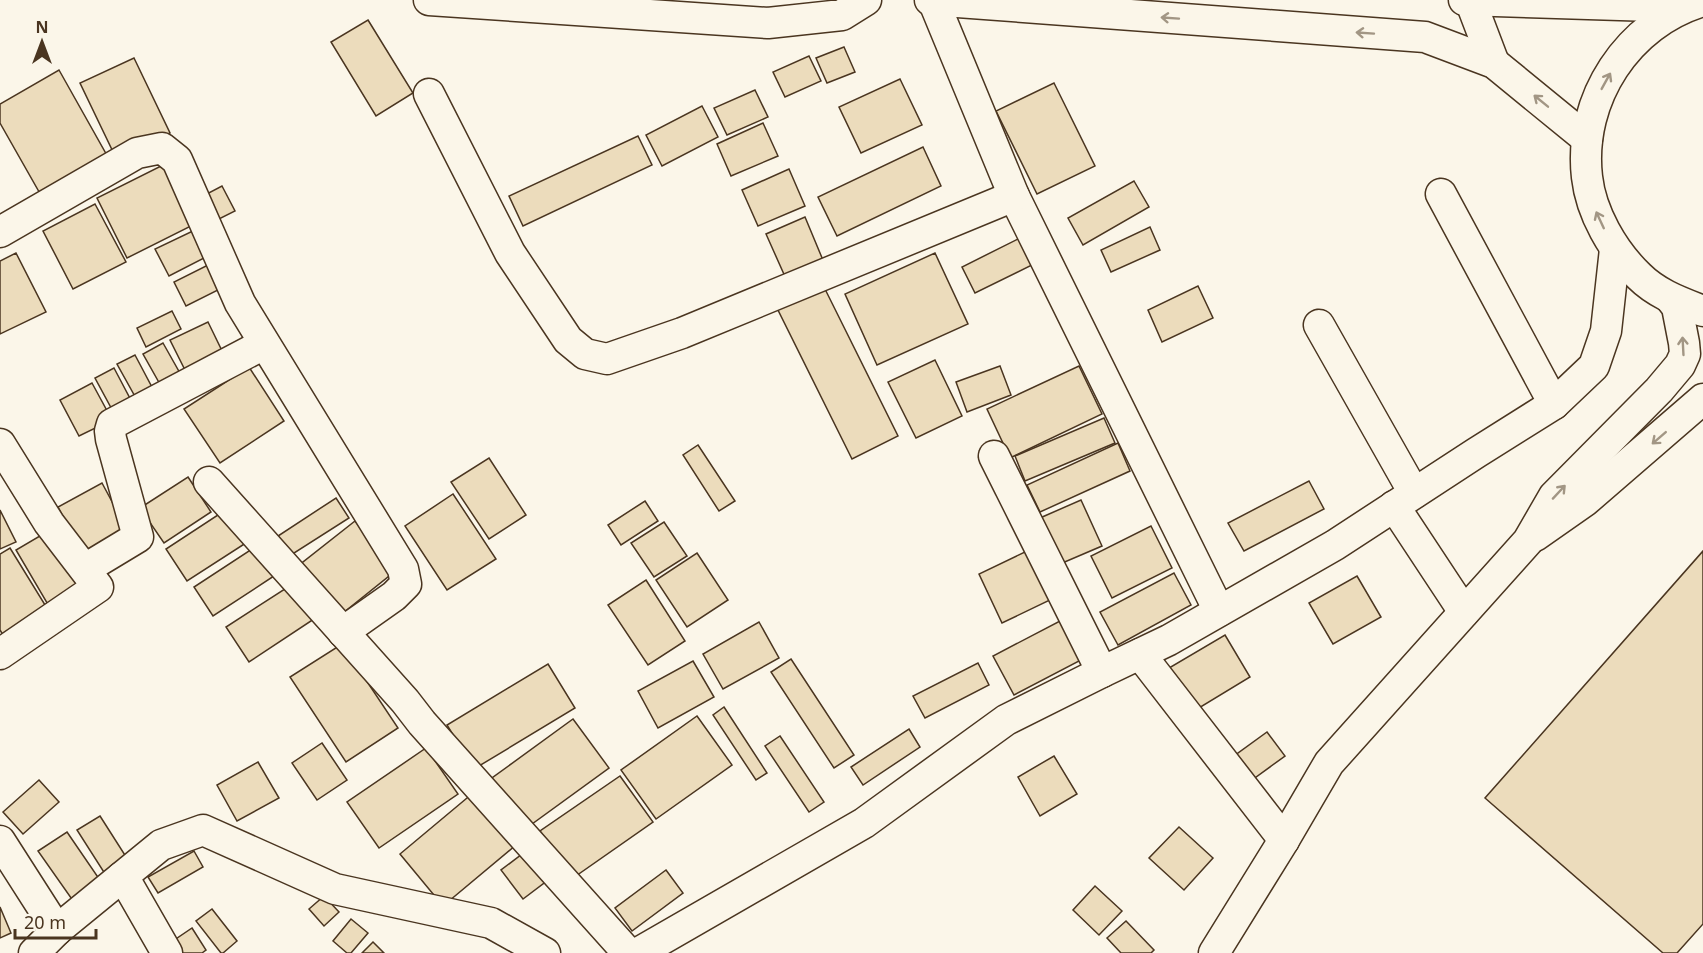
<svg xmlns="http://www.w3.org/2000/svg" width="1703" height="953" font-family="'Noto Sans',sans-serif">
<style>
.building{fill:#ecdcbc;stroke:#4a3520;stroke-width:1.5}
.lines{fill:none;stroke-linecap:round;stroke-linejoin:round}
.minor-casing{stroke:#4a3520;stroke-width:33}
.minor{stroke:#fbf6e9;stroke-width:30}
.oneway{stroke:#a29684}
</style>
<rect width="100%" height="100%" fill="#fbf6e9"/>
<g class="building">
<polygon points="368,20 413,93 376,116 331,42"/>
<polygon points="844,47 855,72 827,83 816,58"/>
<polygon points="809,56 821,81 785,97 773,72"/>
<polygon points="134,58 170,133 116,158 80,83"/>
<polygon points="59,70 109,159 42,197 0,123 0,104"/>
<polygon points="900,79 922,125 861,153 839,107"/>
<polygon points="1054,83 1095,166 1037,194 996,111"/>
<polygon points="755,90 768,117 727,135 714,108"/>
<polygon points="702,106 718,137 662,166 646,135"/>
<polygon points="763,123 778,156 731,176 717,144"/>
<polygon points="638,136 652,165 523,226 509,196"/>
<polygon points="923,147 941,186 837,236 818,197"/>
<polygon points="167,163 197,223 127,258 97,198"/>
<polygon points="789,169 805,206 758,226 742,190"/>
<polygon points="1134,181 1149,207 1083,245 1068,218"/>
<polygon points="222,186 235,211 211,223 199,198"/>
<polygon points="95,204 126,262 73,289 43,231"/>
<polygon points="805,217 825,265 787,281 766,234"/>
<polygon points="1150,227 1160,250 1111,272 1101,250"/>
<polygon points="197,229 210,255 169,276 155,249"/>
<polygon points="1020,238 1034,264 975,293 962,267"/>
<polygon points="16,253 46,312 0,334 0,261"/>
<polygon points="935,253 968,324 877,365 845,294"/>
<polygon points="212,263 224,287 186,306 174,282"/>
<polygon points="820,279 898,436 852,459 774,302"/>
<polygon points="1198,286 1213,318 1162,342 1148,310"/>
<polygon points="172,311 181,329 146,347 137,328"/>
<polygon points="208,322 225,357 188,376 170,340"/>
<polygon points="163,343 181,375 161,386 143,354"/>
<polygon points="135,355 154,391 137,400 117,364"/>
<polygon points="935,360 962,416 916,438 888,382"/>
<polygon points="1000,366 1011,395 967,412 956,382"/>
<polygon points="1079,366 1102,414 1010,458 987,409"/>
<polygon points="249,367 284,421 220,463 184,409"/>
<polygon points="114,368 134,406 115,415 95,378"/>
<polygon points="92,383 112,420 79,436 60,400"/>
<polygon points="1104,418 1115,443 1025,481 1015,456"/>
<polygon points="1118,443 1130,471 1040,512 1027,485"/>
<polygon points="698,445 735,501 719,511 683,455"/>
<polygon points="489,458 526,515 489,539 451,482"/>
<polygon points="188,477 211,512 164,543 140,508"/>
<polygon points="1309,481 1324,509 1244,551 1228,523"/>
<polygon points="102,483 131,537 87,561 58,507"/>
<polygon points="453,494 496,559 447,590 405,526"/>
<polygon points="336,498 349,518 291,555 278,536"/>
<polygon points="1081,500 1102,546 1060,564 1040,518"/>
<polygon points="645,501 658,521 621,545 608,525"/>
<polygon points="227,509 249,541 187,581 166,549"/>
<polygon points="0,510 16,542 0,549"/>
<polygon points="355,521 394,572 338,617 298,566"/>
<polygon points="664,522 687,556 654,577 631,543"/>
<polygon points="1151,526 1172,568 1112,598 1091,556"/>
<polygon points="50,530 84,587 50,608 16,550"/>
<polygon points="255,547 274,576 213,616 194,587"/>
<polygon points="10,548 50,613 6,640 0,630 0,554"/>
<polygon points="1027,551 1050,600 1002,623 979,574"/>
<polygon points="1703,551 1703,924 1677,953 1663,953 1485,798"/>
<polygon points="697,553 728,600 687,627 656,580"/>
<polygon points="1174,573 1191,605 1118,645 1100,612"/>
<polygon points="1357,576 1381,617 1333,644 1309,603"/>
<polygon points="646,580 685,641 648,665 608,605"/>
<polygon points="291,585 314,619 249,662 226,627"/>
<polygon points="1060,621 1081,660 1014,695 993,656"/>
<polygon points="759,622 779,658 723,689 703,654"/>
<polygon points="1225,635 1250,677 1194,711 1169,668"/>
<polygon points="342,644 398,728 346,762 290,677"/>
<polygon points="791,659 854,755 834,768 771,672"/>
<polygon points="693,661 714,697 658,728 638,691"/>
<polygon points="978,663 989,685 925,718 913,696"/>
<polygon points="548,664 575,708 474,769 447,725"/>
<polygon points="724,707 767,773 756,780 713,715"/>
<polygon points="697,716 732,765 656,819 621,770"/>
<polygon points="573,719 609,768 521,832 485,783"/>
<polygon points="909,729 920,747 863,785 851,767"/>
<polygon points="1267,732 1285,756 1252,780 1234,756"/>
<polygon points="780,736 824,802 809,812 765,746"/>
<polygon points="322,743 347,780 317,800 292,763"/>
<polygon points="426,748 458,794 379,848 347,802"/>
<polygon points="1054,756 1077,794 1040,816 1018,777"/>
<polygon points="258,762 279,798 237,821 217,785"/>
<polygon points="620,776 653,822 573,878 540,831"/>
<polygon points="39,780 59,802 23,834 3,812"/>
<polygon points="473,793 516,845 443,906 400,854"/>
<polygon points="100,816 130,863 107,877 77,830"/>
<polygon points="1179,827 1213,858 1184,890 1149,858"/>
<polygon points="67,832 104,886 76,905 38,851"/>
<polygon points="530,848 552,877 523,899 501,870"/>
<polygon points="194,851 203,867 158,893 148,877"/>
<polygon points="666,870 683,893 632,931 615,908"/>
<polygon points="1095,886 1122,911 1099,935 1073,910"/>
<polygon points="324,896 339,912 324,926 309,909"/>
<polygon points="0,907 11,933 0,938"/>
<polygon points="212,909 237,941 223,953 221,953 196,921"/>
<polygon points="351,919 368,933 351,953 347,953 333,941"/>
<polygon points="1126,921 1154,950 1151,953 1121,953 1107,938"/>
<polygon points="192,928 206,950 202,953 177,953 170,943"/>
<polygon points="373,942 384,953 362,953"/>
</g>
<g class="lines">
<g class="minor-casing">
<g id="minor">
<polyline points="429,0 768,23 842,15 866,0"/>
<polyline points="930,0 1425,37 1494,63 1587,139"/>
<polyline points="933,0 1014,196 1219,611"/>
<polyline points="1464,0 1684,7"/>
<polyline points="1470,0 1494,63"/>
<path d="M 1703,1 C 1628,23 1578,99 1587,177 C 1591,213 1613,251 1639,276 C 1657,294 1680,302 1703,311"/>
<polyline points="429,94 510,253 568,340 585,354 607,359 682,333 1014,196"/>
<polyline points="1441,194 1554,404"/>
<polyline points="0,232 137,153 162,148 177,160 240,303 403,569 406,584 394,596 343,632"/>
<polyline points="1319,325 1414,493"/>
<polyline points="0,444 49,523 98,587 0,654"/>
<polyline points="994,456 1102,672"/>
<polyline points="209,482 405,701 422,723 628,953"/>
<polyline points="1394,506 1464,612"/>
<polyline points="1535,536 1585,501 1703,399"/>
<polyline points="85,569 138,537 111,439 110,431 112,424 264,344"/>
<polyline points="1140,654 1284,840"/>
<polyline points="0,841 57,930"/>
<polyline points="122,877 128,885 167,953"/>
<polyline points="34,953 57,930 161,845 203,830 335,889 491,923 545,953"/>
<polyline points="638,953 864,823 1006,720 1102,672 1169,640 1335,545 1476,453 1554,404 1594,366 1606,331 1615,249"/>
<polyline points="1214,953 1284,840 1329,763 1528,541 1554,496 1659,390 1680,365 1685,354 1684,343 1677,307 1671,299"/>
</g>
</g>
<use href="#minor" class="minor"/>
</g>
<defs><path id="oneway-shaft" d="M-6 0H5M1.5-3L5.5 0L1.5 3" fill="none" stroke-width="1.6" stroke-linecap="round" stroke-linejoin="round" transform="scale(1.5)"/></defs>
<g class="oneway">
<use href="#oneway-shaft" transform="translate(1170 18) rotate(-176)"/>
<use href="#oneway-shaft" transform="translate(1365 33) rotate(-176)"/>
<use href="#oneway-shaft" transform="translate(1606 81) rotate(-61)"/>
<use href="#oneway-shaft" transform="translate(1541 101) rotate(-141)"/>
<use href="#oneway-shaft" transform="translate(1600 220) rotate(-115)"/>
<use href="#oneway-shaft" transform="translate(1683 346) rotate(-93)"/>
<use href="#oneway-shaft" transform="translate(1659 438) rotate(139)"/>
<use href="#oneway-shaft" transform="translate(1559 492) rotate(-47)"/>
</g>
<g transform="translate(42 42)" stroke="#fbf6e9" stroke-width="4.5" paint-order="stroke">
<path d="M0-4.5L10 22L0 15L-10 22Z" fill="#4a3520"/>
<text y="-9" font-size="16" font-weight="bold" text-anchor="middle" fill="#4a3520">N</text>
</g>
<path d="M15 929v9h81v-9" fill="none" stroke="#4a3520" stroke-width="3"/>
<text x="24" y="929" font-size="18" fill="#4a3520" stroke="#fbf6e9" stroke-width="4.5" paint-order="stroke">20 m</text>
</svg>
